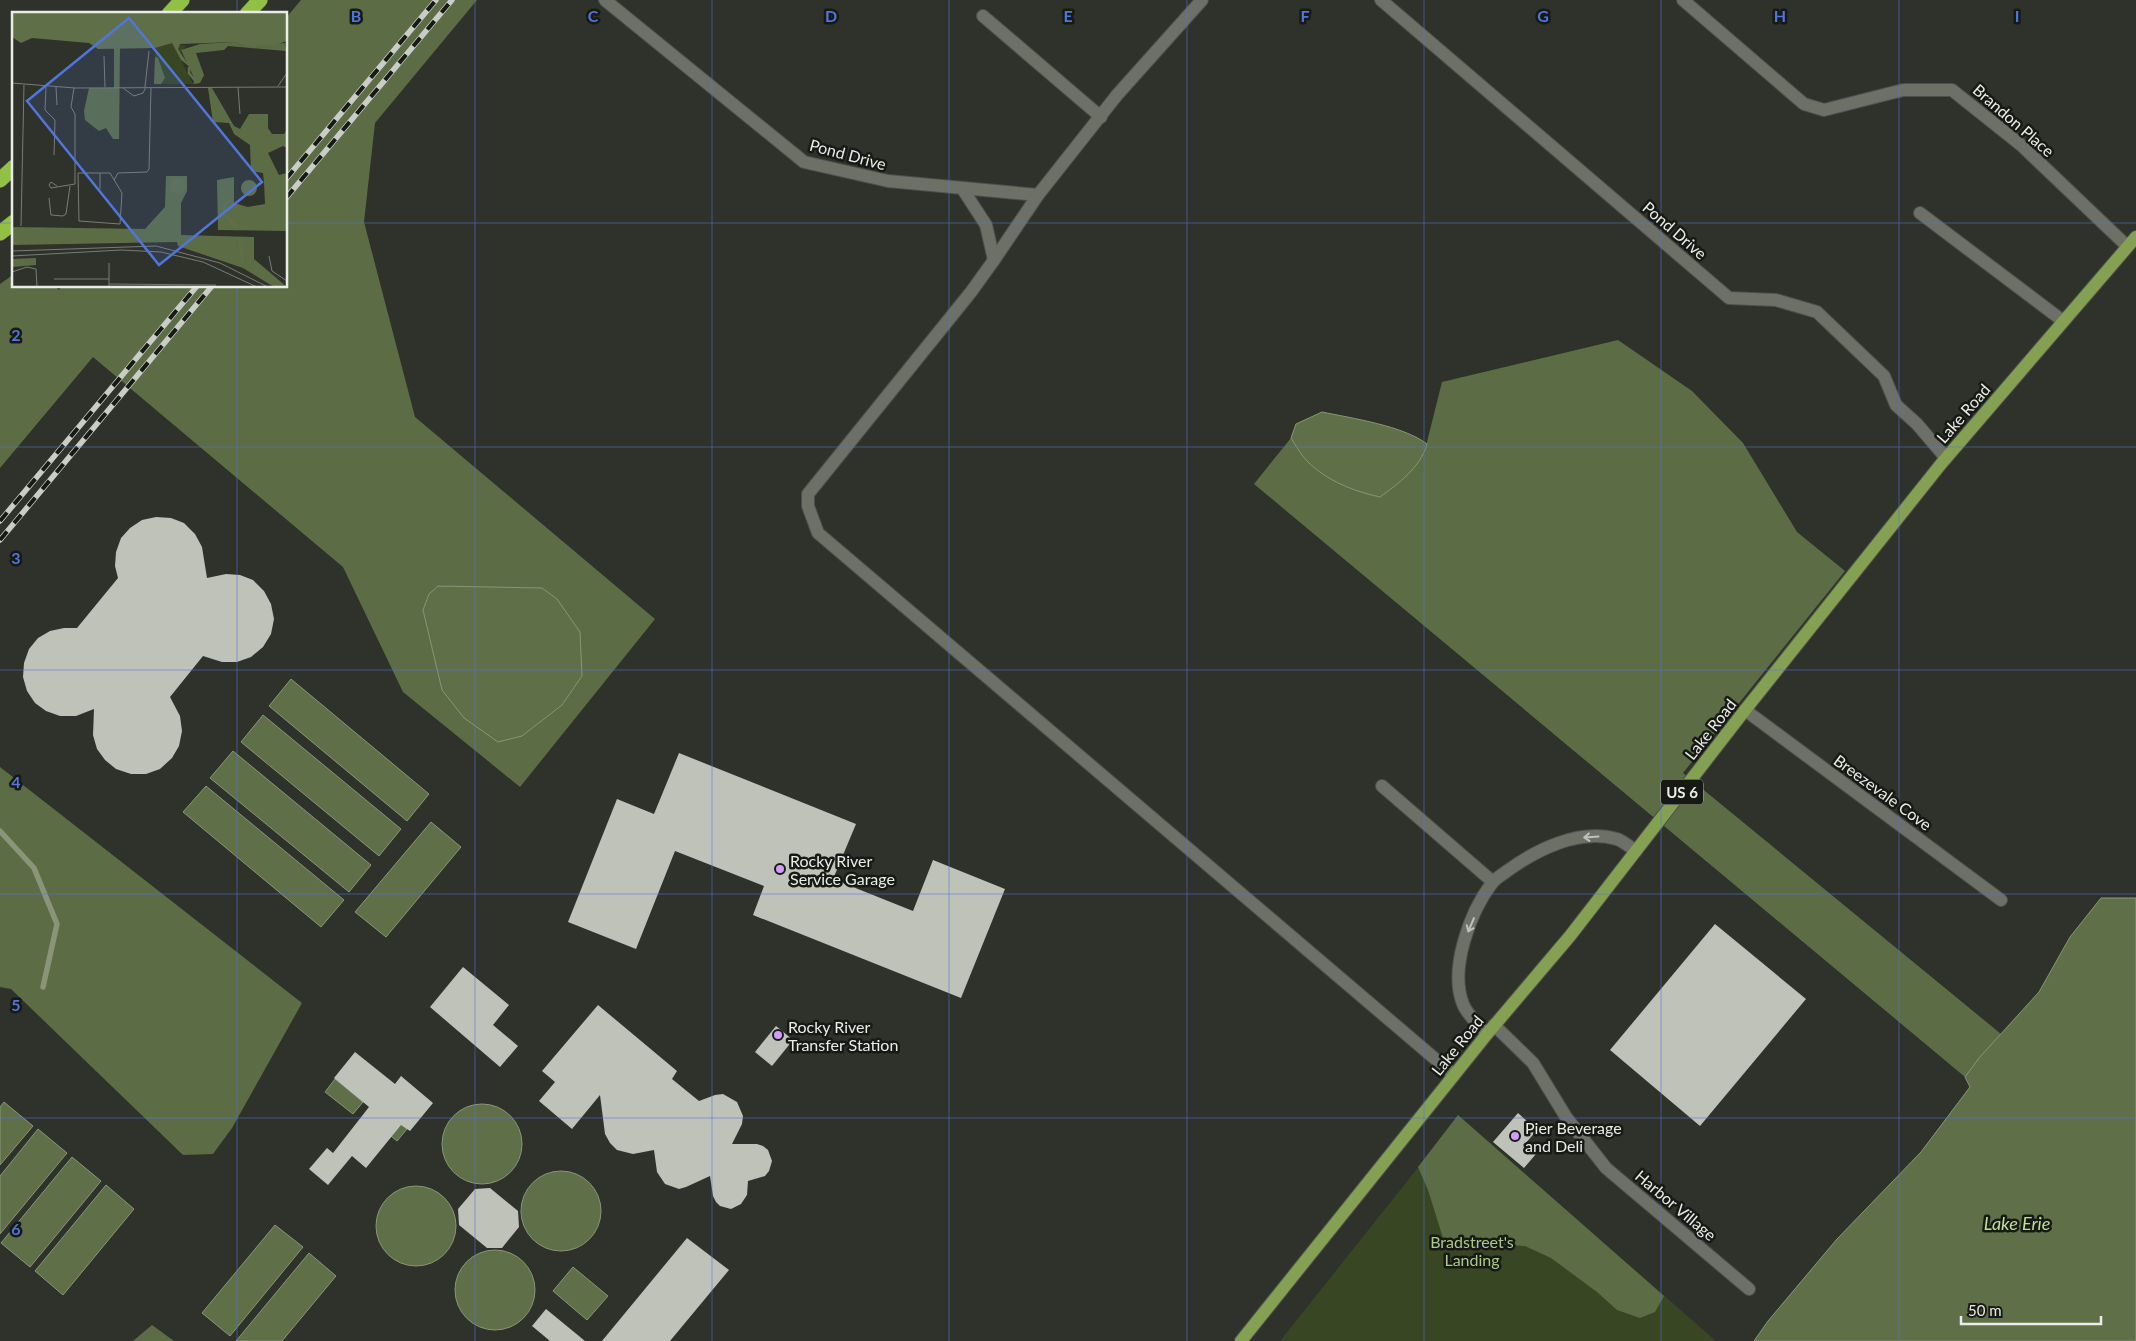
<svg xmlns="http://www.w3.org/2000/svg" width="2136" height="1341" font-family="Lato,sans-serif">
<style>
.green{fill:#384624}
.forest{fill:#5c6d46;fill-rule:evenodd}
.water{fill:#5f7049;stroke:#899578}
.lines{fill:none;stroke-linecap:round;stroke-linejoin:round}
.stream{stroke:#899578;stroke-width:5.5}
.building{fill:#bec2b9}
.minor-casing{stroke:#4d504a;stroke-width:14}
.primary-casing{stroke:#4d504a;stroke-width:14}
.motorway-casing{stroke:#4d504a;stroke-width:16}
.minor{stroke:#6c7067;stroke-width:12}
.primary{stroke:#83a053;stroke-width:12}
.motorway{stroke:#92c045;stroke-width:15}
.rail-casing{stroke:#cacdc7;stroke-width:5.5}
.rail{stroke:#171915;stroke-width:4;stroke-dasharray:11;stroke-linecap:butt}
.oneway{stroke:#bec1ba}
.grid{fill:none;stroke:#5076dc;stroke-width:1;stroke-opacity:0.55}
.poi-dot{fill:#d09dff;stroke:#171915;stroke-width:2}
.labels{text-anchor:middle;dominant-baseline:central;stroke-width:5;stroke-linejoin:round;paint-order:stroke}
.shield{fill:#171915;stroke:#abada8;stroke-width:1}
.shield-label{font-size:15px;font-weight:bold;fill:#eaece7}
.street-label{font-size:16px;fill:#eaece7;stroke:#171915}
.poi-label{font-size:16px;fill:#eaece7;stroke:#171915;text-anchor:start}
.park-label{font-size:16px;fill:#adc989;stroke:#171915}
.water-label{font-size:18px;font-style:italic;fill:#c1de9c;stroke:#171915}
.inset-river{fill:none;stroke:#5f7049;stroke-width:2.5}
.inset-road{fill:none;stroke:#797c76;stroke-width:1}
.view{fill:#5076dc;fill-opacity:0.15;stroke:#5076dc;stroke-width:2.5}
.inset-edge{fill:none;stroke:#eaece7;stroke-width:2.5}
.grid-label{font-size:16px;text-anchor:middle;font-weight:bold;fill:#5076dc;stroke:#171915;stroke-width:5;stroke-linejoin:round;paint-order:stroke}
</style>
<rect width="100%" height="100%" fill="#2e322a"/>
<polygon class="green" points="1459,1116 1716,1341 1280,1341"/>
<g class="forest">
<path d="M 301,0 L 477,0 L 375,123 L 364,222 L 415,417 L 655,619 L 520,787 L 403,692 L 343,567 L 93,357 L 0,468 L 0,284 L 14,274 L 14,286 L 54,286 L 59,290 L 62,286 L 286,286 L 286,18 ZM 423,610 L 582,676 L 562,705 L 522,736 L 431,641 Z"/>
<polygon points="1618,340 1692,391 1743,443 1797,532 1845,571 1683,773 2001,1034 1965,1077 1254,484 1291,438 1306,460 1424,454 1442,382"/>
<polygon points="0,767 302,1003 232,1128 213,1154 183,1155 11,989 0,987"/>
<polygon points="1458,1115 1664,1296 1655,1312 1640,1318 1617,1310 1597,1292 1551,1258 1525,1246 1489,1244 1462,1246 1443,1238 1428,1190 1418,1167"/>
<polygon points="152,1325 174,1341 133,1341"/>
</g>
<g class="water">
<path d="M 1322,412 C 1351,418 1404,426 1427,444 C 1421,467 1398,484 1380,497 C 1353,491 1327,481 1307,461 C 1301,455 1296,446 1291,438 L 1296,424 Z"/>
<polygon points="438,586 542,588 557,599 580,632 582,676 562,705 522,736 498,742 464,718 442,690 423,610 429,594"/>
<polygon points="291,679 429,794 407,821 269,706"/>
<polygon points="263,715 401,829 379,856 241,742"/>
<polygon points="233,751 371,865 349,892 210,778"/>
<polygon points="206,786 344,900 321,927 183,812"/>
<polygon points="431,822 461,847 386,937 355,912"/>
<polygon points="2101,898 2136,898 2136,1341 1754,1341 1768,1321 1837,1239 1921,1152 1970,1087 1965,1077 1979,1058 2039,992 2070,937"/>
<polygon points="335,1079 363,1102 353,1114 325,1092"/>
<polygon points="4,1102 33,1126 0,1165 0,1107"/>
<circle cx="482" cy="1144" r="40"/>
<polygon points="381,1107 407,1129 397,1141 371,1120"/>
<polygon points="38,1129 67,1153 0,1234 0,1176"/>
<polygon points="72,1157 101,1181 30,1267 1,1243"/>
<circle cx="561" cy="1211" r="40"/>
<polygon points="106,1185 134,1209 63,1295 35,1271"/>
<circle cx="416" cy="1226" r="40"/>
<polygon points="275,1225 303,1247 230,1336 202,1313"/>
<circle cx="495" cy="1290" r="40"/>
<polygon points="309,1253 336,1276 282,1341 236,1341"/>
<polygon points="573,1267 608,1296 587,1320 553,1291"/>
</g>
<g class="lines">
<polyline class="stream" points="0,831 34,868 57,924 43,987"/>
</g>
<g class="building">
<polygon points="156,517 171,518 184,523 195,534 202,547 207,578 226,574 240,575 253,580 264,591 271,604 274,619 271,634 263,647 251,657 237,662 222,662 203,656 170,697 180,716 182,731 179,746 172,758 160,769 146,774 131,774 116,769 105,760 97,749 93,735 94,709 76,716 60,716 46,711 35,703 27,691 23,677 24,663 29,649 38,638 50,631 64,628 77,628 118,578 115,566 116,552 121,538 130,528 142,520"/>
<polygon points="679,753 856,824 833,879 913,911 933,860 1005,889 961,998 753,915 764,886 675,851 636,949 568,922 617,799 654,814"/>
<polygon points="1715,924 1806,999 1700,1126 1610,1050"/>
<polygon points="463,967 509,1005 493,1025 518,1046 500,1067 430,1007"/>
<polygon points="598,1005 677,1071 672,1079 699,1101 715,1095 723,1094 737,1102 743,1116 742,1124 732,1144 757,1144 763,1146 768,1150 772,1161 769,1171 765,1176 748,1181 747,1195 741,1204 731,1209 720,1206 716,1202 713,1196 710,1176 686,1187 679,1189 665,1184 657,1172 654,1150 633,1154 617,1150 610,1143 605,1134 600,1095 572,1129 539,1101 555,1082 542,1071"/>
<polygon points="776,1026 793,1040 772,1066 755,1052"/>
<polygon points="355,1052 395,1084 401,1076 433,1103 410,1131 401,1125 366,1168 352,1156 328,1185 309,1169 327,1148 333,1153 369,1107 334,1078"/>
<polygon points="1518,1113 1537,1130 1525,1144 1536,1154 1524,1168 1493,1142"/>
<polygon points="490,1188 518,1211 519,1227 502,1248 487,1248 459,1225 458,1209 475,1189"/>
<polygon points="687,1238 729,1270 670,1341 602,1341"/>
<polygon points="546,1309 585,1341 550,1341 532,1326"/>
</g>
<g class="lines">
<g class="minor-casing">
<g id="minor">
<polyline points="605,0 804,162 888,181 1038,195 1117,95 1202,0"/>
<polyline points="1381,0 1729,298 1776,300 1817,312 1884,376 1896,405 1917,424 1946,458"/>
<polyline points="1683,0 1804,104 1824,110 1903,90 1952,90 2021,145 2127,246"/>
<polyline points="983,16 1101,117"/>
<polyline points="962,188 986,225 994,260 971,292 808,494 808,506 818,533 1454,1075"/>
<polyline points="1920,213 2063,321"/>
<polyline points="994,260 1038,195"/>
<polyline points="1745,710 2001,900"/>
<polyline points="1382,786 1493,882"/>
<polyline points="1494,1025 1533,1063 1566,1117 1606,1168 1749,1289"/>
<path d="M 1487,1034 C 1479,1025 1467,1015 1463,1004 C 1449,969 1470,912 1492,883 C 1496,878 1502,875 1507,871 C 1536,850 1579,828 1617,839 C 1623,841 1630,847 1636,851"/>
</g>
</g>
<g class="primary-casing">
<polyline id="primary" points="1241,1341 1487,1034 1570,936 1745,710 1941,464 2136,237"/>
</g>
<g class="motorway-casing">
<g id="motorway">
<polyline points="169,14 182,0"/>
<polyline points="247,14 260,0"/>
<polyline points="0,180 14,167"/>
<polyline points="0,233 14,222"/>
</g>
</g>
<use href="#minor" class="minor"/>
<use href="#primary" class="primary"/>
<use href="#motorway" class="motorway"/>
<g class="rail-casing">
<g id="rail">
<polyline points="286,179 436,0"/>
<polyline points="286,198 452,0"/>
<polyline points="0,521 197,286"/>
<polyline points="0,540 212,286"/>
</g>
</g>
<use href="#rail" class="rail"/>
</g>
<defs><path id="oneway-shaft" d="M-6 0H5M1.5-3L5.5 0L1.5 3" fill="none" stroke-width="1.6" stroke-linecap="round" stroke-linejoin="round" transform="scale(1.25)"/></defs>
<g class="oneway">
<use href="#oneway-shaft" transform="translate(1591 837) rotate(176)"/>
<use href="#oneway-shaft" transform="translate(1471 925) rotate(113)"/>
</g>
<path class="grid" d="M 237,0 L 237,14M 475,0 L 475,1341M 712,0 L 712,1341M 949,0 L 949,1341M 1187,0 L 1187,1341M 1424,0 L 1424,1341M 1661,0 L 1661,1341M 1899,0 L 1899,1341M 0,223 L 14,223M 286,223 L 2136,223M 237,286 L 237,1341M 0,447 L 2136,447M 0,670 L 2136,670M 0,894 L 2136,894M 0,1118 L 2136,1118"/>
<g class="poi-dot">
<circle cx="780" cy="869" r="5"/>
<circle cx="778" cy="1035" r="5"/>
<circle cx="1515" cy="1136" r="5"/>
</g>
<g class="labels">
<rect class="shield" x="1661" y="779.5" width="42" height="25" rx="4"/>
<g class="shield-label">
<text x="1682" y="792">US 6</text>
</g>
<g class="street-label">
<text transform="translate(2014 120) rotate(41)">Brandon Place</text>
<text transform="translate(848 154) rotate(15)">Pond Drive</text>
<text transform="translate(1675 230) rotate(41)">Pond Drive</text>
<text transform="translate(1963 413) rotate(-49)">Lake Road</text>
<text transform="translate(1710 729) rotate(-52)">Lake Road</text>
<text transform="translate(1883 792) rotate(36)">Breezevale Cove</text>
<text transform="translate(1457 1045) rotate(-51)">Lake Road</text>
<text transform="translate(1676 1205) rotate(40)">Harbor Village</text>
</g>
<g class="poi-label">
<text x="790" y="860">Rocky River<tspan x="790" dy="18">Service Garage</tspan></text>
<text x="788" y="1026">Rocky River<tspan x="788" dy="18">Transfer Station</tspan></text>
<text x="1525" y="1127">Pier Beverage<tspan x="1525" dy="18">and Deli</tspan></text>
</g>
<g class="park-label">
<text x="1472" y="1241">Bradstreet's<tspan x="1472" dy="18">Landing</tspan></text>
</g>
<g class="water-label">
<text x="2017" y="1223">Lake Erie</text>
</g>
</g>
<g transform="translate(12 12)">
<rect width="275" height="275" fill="#2e322a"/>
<path d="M 158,31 L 174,34 L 166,42 L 181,72 L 142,72 L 144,34 Z" fill="#384624"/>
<path d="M 222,30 L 232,34 L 273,31 L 274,39 L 216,34 L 212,38 L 184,41 L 192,63 L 188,71 L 181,72 L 183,68 L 169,38 L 188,32 ZM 102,36 L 108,36 L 107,127 L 101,127 L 94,116 L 87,119 L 73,108 L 72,99 L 77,76 L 102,76 ZM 143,45 L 146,46 L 153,66 L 149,72 L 142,72 ZM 196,76 L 200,76 L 222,114 L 228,117 L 237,102 L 256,102 L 256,116 L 260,122 L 272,122 L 275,117 L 275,136 L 271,134 L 256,141 L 267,163 L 275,161 L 275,219 L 206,218 L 205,168 L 222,165 L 222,191 L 236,195 L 253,192 L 252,170 L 251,161 L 239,159 L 238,133 L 222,122 L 217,111 L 201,110 ZM 154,164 L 175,164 L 175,179 L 169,191 L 169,223 L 242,225 L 242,247 L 275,275 L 262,275 L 231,256 L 166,234 L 165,230 L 0,233 L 0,215 L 133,217 L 153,195 ZM 24,246 L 24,253 L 0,255 L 0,247 Z" fill="#5c6d46"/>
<path d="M 0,0 L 275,0 L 275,29 L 260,34 L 232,34 L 222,30 L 168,32 L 166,37 L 178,55 L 169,48 L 160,31 L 143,36 L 86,37 L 77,31 L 20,26 L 9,31 L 0,25 ZM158 174a8 8 0 1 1 16 0a8 8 0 1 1-16 0ZM229 176a8 8 0 1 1 16 0a8 8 0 1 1-16 0Z" fill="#5f7049"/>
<path class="inset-river" d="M 177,55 L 177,61 L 185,71M 220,188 L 214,191 L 211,202 L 225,215M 227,226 L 231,251"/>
<path class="inset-road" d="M 92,44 L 93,75M 0,71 L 63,76 L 275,75M 266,74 L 275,61M 34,75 L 33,98 L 43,108 L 42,143M 44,75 L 45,93M 133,75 L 137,39M 226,75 L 228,102M 111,76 L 122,84 L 131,81 L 134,75M 66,161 L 98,161 L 110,181 L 108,212 L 67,209 ZM 102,168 L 106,161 L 135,160 L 137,157 L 139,76M 45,174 L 39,170 L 37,173 L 39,176 L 63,172 L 63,102 L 59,95 L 62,76M 88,177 L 88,161M 37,186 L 39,203 L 51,204 L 54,202 L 58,174M 9,214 L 12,73M 0,239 L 144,234 L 208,251 L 256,275M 0,244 L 109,238 L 149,240 L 191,250 L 245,275M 257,244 L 260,259 L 275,269M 0,260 L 15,255 L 24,257 L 25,275M 42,267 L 97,267M 97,272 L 204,273M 97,275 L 97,251"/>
<path class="view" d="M 117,6 L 250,170 L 147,253 L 15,89 Z"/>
<rect width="275" height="275" class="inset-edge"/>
</g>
<g class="grid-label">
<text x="356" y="22">B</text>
<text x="593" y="22">C</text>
<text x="831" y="22">D</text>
<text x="1068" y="22">E</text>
<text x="1305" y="22">F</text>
<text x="1543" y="22">G</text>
<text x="1780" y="22">H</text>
<text x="2017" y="22">I</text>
<text x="16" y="341">2</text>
<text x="16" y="564">3</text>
<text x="16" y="788">4</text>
<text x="16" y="1011">5</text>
<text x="16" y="1235">6</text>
</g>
<path d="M1961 1316v8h140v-8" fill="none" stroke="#eaece7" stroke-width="2.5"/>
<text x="1968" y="1316" font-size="15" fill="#eaece7" stroke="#171915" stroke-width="4" paint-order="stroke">50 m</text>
</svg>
